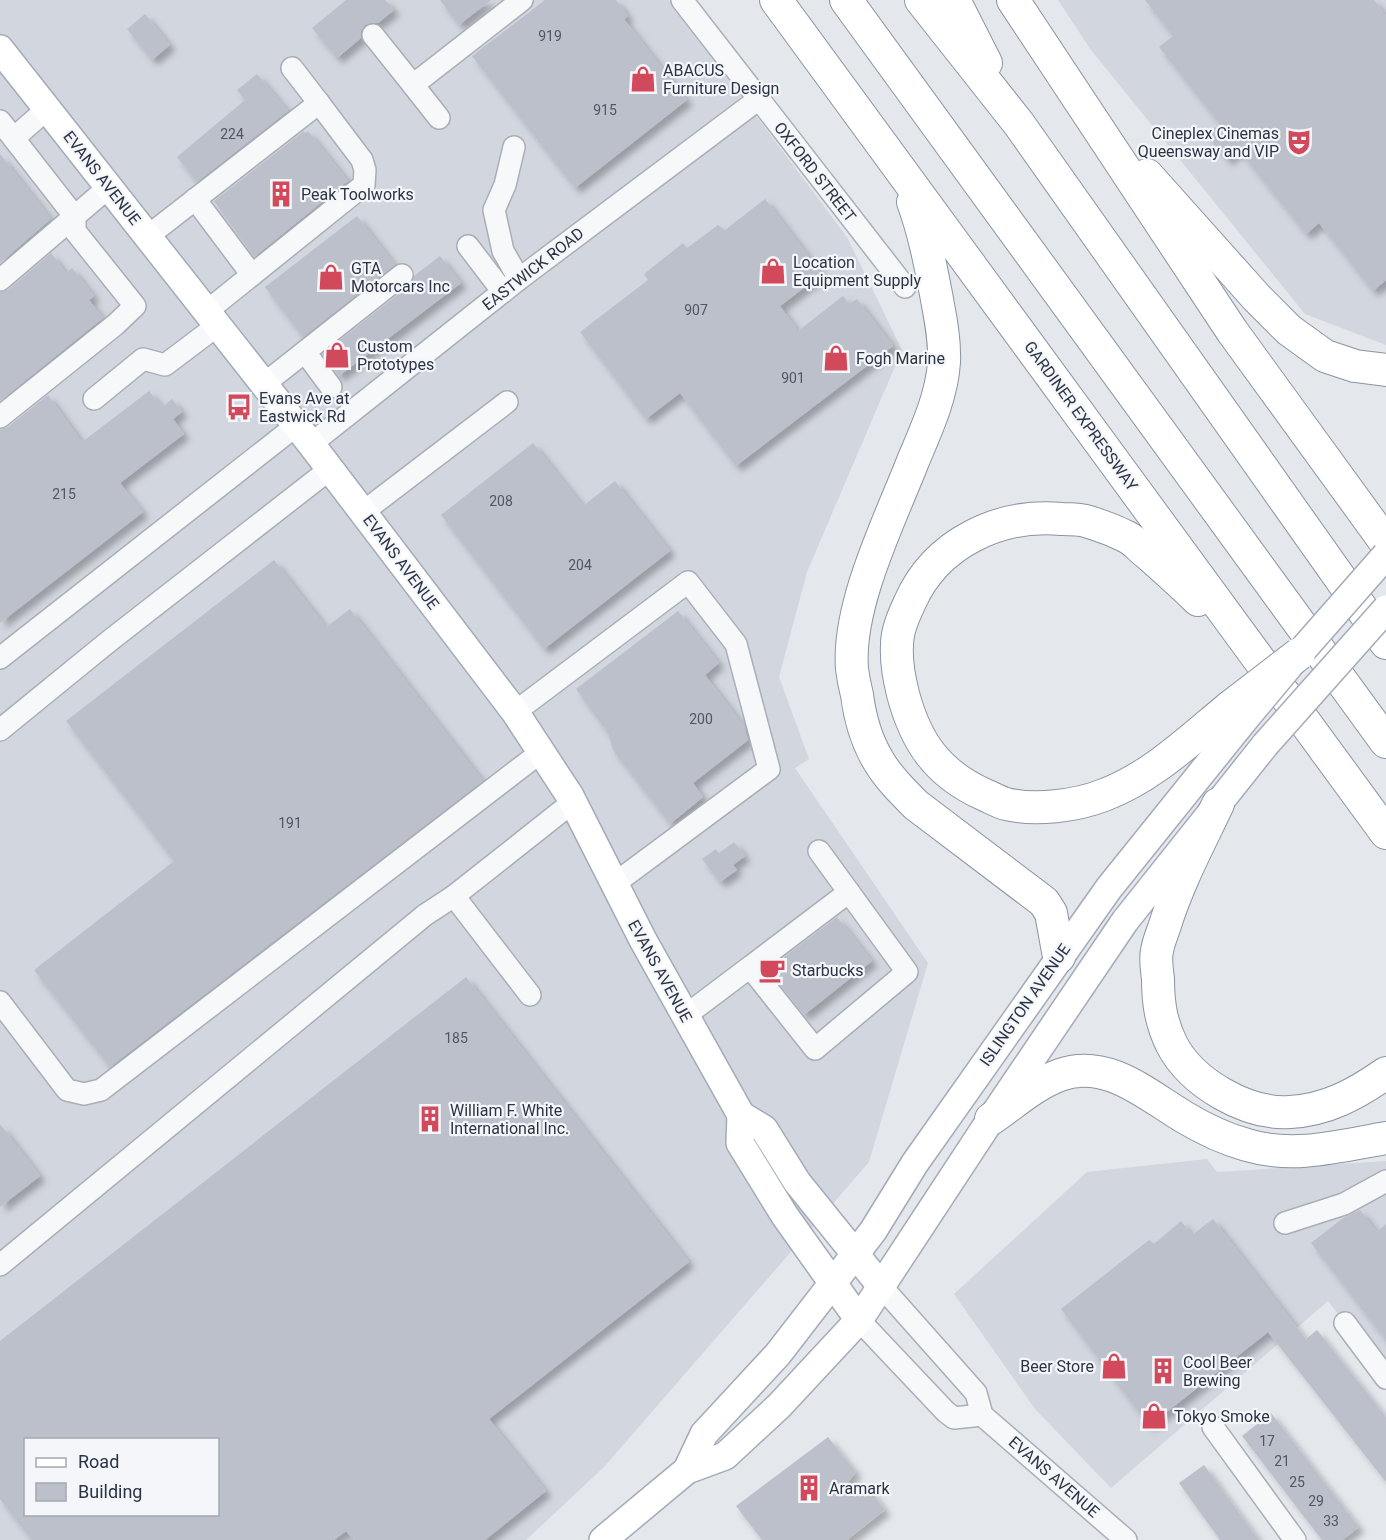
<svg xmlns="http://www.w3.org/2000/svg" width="1386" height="1540" font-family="Roboto,sans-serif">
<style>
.built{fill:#d2d6de;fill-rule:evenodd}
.building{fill:#bbc0ca;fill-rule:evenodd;filter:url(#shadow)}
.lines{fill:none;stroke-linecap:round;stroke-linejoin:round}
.minor-casing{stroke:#a9aeb7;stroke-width:24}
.major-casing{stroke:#a3abb8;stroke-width:30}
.highway-casing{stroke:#8b94a3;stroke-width:34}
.minor{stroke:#f7f8fa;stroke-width:21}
.major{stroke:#fff;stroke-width:27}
.highway{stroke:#fff;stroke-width:32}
.major-bridge-casing{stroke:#a3abb8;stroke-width:30;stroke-linecap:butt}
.highway-bridge-casing{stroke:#8b94a3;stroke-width:34;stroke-linecap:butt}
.major-bridge{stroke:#fff;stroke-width:27}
.highway-bridge{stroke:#fff;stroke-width:32}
.labels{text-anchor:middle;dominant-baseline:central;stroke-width:4.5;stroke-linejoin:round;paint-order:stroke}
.number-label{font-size:14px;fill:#4f5766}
.poi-label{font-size:16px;fill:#2b3445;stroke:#f4f6f9;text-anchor:start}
.street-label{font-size:16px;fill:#2b3445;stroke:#f4f6f9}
</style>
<defs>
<filter id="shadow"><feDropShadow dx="5.5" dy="5.5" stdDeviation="3" flood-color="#0004"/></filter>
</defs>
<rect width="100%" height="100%" fill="#e4e7ec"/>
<g class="built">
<path d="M 0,0 L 669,0 L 847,237 L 902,350 L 807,572 L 779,677 L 809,759 L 795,768 L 928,963 L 869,1162 L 604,1467 L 526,1540 L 0,1540 ZM 26,1440 L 218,1440 L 218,1514 L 26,1514 Z"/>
<polygon points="1058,0 1386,0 1386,345 1305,314 1091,50"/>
<polygon points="1207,1159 1217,1172 1386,1161 1386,1377 1328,1301 1111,1488 1035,1409 954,1294 1087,1172"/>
</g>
<g class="building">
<polygon points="346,0 385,0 394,10 378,23 371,23 365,25 361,31 361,38 337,58 312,28"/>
<polygon points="440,0 491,0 459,25"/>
<polygon points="545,0 616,0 628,16 624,19 687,100 575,188 472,56"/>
<polygon points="1145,0 1374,0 1386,16 1386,280 1373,291 1319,223 1306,234 1239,150 1227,160 1207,134 1220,124 1159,47 1173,36"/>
<polygon points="145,14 170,45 152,60 127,29"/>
<polygon points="257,74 288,111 197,182 177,157 245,100 237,90"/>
<polygon points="304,131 305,133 308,131 348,181 254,257 214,201"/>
<polygon points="0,154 51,219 0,263"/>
<polygon points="765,199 822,274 780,306 798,331 843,296 849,304 857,299 893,346 736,466 680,393 646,419 580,332 648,280 644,274 683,243 687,248 718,225 725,230"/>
<polygon points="357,216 395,265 303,337 265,287"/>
<polygon points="51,253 66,273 72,268 94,296 89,300 103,318 0,401 0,292 8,290"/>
<polygon points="440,256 461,283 339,376 322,354 410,285 414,276"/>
<polygon points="149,391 162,407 172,399 182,412 173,419 184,434 120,483 143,512 0,623 0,429 8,427 48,395 82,442"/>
<polygon points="533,443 583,506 615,481 670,551 544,649 441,515"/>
<polygon points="274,560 326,627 350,609 483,781 110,1067 34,970 174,861 66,721"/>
<polygon points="678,611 719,663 705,675 744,726 748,740 693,783 703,797 670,824 613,750 608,733 576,689"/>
<polygon points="734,842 745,856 733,865 737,870 720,882 702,859 716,849 719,853"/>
<polygon points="837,917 872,961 804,1015 768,969"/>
<path d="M 466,977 L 689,1262 L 489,1419 L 546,1491 L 485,1540 L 354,1540 L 346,1531 L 334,1540 L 32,1540 L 0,1499 L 0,1341 ZM 26,1440 L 218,1440 L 218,1515 L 26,1515 Z"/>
<polygon points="0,1124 40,1176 0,1207"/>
<polygon points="1360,1210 1377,1232 1386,1224 1386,1340 1311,1243 1343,1218"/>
<polygon points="1213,1219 1306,1339 1317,1330 1386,1417 1386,1482 1268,1332 1149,1426 1061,1309 1149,1240 1154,1244 1181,1221 1192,1235"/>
<polygon points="1271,1413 1359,1527 1342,1540 1322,1540 1242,1436"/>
<polygon points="828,1437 856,1472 844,1487 870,1490 885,1510 847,1540 762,1540 736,1506"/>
<polygon points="1204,1465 1259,1540 1220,1540 1179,1483"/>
</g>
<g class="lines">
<g class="minor-casing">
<g id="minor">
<polyline points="682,0 905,287"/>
<polyline points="373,35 413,85"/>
<polyline points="292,68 319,103"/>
<polyline points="439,118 413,85 522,0"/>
<polyline points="0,121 75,217 75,231 135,306 115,325 0,417"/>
<polyline points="14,138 47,109"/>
<polyline points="514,147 505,185 494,210 503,251 519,279"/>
<polyline points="195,199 252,275"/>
<polyline points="148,236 319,103 362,160 365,170 364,185 207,311"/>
<polyline points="468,246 503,292"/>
<polyline points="0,280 109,187"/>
<polyline points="305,352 331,387"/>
<polyline points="264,384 402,275"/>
<polyline points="94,399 143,359 165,365 218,325"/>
<polyline points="311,444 519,279 759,99"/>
<polyline points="363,512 507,402"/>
<polyline points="0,658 297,425"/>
<polyline points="515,712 688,582 736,644 769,769 614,884"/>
<polyline points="0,730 108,642 330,469"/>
<polyline points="750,967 849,892"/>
<polyline points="530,995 454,896 573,802"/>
<polyline points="0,1002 67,1090 84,1094 101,1090 541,752"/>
<polyline points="685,1016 750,967 815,1049 907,972 819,851"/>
<polyline points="1285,1223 1344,1204 1386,1181"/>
<polyline points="0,1265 425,915 454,896"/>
<polyline points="881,1286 976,1393 982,1415 1126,1540"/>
<polyline points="859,1320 946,1412 954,1418 982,1415"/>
<polyline points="1345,1323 1386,1378"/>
<polyline points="1213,1427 1295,1540"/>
</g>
</g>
<g class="major-casing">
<g id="major">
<polyline points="0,49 311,444 515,712 570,796 643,940 741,1115 764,1129 797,1182 881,1286"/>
<polyline points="741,1115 740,1143 785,1216 859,1320"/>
<polyline points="687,1470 704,1434 778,1354 873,1231 915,1163 1109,888 1244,720"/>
<polyline points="603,1540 687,1470 725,1456 779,1406 859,1320 991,1119 1125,921 1265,745"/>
</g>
</g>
<g class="highway-casing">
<g id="highway">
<polyline points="776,0 1386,833"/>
<polyline points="846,0 1386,742"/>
<polyline points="921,0 1019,124 1386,643"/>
<polyline points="954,0 986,63"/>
<polyline points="1013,0 1232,331 1386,543"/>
<polyline points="1147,175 1257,298 1289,330 1325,356 1355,366 1386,370"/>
<path d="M 913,202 C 924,232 930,263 936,294 C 940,316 945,339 944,362 C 942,396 926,430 913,461 C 890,520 847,605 852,669 C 853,677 855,687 857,695 C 860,718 866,740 878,760 C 887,776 902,791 916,805 L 1044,902 L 1051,913 L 1059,957"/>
<path d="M 1198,600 C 1182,584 1165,569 1148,554 C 1141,549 1135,541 1127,537 C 1115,531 1102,526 1089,522 C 1081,519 1071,519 1062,519 C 1000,513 936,543 910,602 C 904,615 897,630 897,645 C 896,661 899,678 903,694 C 916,743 938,774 985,795 C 992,798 999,802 1006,804 C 1035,811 1076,806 1104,795 C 1152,777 1191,739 1230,707"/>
<path d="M 1218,804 C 1199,844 1178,883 1165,925 C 1162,934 1158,943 1157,951 C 1155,960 1157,970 1158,979 C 1158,1003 1161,1023 1172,1045 C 1192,1083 1247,1115 1290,1112 C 1327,1110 1356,1094 1386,1073"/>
<path d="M 991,1119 C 1013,1104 1035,1084 1060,1075 C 1107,1058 1147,1095 1184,1117 C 1204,1129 1225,1139 1247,1145 C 1293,1159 1340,1146 1386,1138"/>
</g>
</g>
<use href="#minor" class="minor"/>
<use href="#major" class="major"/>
<use href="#highway" class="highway"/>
<g class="major-bridge-casing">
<g id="major-bridge">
<polyline points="1244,720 1299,654 1386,555"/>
<polyline points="1265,745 1386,609"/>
</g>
</g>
<g class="highway-bridge-casing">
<polyline id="highway-bridge" points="1230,707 1299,654"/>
</g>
<use href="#major-bridge" class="major-bridge"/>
<use href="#highway-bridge" class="highway-bridge"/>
</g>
<defs>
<g id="shop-bare" transform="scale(2.07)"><path d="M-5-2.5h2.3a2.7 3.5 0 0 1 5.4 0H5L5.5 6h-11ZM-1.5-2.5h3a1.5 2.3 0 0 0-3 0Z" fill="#d1495b" stroke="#f4f6f9" stroke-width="2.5" paint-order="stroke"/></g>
<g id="theatre-bare" transform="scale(2.07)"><path d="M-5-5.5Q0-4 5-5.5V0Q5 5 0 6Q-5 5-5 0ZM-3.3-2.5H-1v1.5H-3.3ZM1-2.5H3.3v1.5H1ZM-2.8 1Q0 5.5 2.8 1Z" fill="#d1495b" stroke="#f4f6f9" stroke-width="2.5" paint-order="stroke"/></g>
<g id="building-bare" transform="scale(2.07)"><path d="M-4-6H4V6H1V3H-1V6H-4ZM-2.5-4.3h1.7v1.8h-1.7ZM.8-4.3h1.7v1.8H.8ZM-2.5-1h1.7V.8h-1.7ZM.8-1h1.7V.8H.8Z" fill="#d1495b" stroke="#f4f6f9" stroke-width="2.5" paint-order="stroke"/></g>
<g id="bus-bare" transform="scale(2.07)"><path d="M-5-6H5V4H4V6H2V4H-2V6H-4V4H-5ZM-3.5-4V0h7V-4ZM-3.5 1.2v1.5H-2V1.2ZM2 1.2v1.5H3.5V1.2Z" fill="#d1495b" stroke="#f4f6f9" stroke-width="2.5" paint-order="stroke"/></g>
<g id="cafe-bare" transform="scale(2.07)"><path d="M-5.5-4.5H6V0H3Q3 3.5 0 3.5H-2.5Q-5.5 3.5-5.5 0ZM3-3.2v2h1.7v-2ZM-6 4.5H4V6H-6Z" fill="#d1495b" stroke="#f4f6f9" stroke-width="2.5" paint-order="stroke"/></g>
</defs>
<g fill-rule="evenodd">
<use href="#shop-bare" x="643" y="79"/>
<use href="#theatre-bare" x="1299" y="142"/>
<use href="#building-bare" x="281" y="194"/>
<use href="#shop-bare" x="773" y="271"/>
<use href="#shop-bare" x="331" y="277"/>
<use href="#shop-bare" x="337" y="355"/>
<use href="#shop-bare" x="836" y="358"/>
<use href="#bus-bare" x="239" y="407"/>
<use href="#cafe-bare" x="772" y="970"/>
<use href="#building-bare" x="430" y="1119"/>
<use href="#shop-bare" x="1114" y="1366"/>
<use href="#building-bare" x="1163" y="1371"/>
<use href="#shop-bare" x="1154" y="1416"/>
<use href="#building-bare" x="809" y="1488"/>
</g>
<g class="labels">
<g class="number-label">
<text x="550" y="36">919</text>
<text x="605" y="110">915</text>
<text x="232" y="134">224</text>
<text x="696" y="310">907</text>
<text x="793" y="378">901</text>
<text x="64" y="494">215</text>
<text x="501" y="501">208</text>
<text x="580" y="565">204</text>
<text x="701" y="719">200</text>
<text x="290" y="823">191</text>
<text x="456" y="1038">185</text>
<text x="1267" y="1441">17</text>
<text x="1282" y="1461">21</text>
<text x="1297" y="1482">25</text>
<text x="1316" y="1501">29</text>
<text x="1331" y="1521">33</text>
</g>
<g class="poi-label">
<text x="663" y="70">ABACUS<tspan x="663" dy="18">Furniture Design</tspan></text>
<text x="1279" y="133" text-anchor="end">Cineplex Cinemas<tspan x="1279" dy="18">Queensway and VIP</tspan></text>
<text x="301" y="194">Peak Toolworks</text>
<text x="793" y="262">Location<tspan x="793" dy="18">Equipment Supply</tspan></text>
<text x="351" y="268">GTA<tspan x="351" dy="18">Motorcars Inc</tspan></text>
<text x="357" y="346">Custom<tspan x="357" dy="18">Prototypes</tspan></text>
<text x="856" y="358">Fogh Marine</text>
<text x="259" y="398">Evans Ave at<tspan x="259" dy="18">Eastwick Rd</tspan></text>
<text x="792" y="970">Starbucks</text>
<text x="450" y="1110">William F. White<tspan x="450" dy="18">International Inc.</tspan></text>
<text x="1183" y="1362">Cool Beer<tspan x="1183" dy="18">Brewing</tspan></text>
<text x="1094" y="1366" text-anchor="end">Beer Store</text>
<text x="1174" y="1416">Tokyo Smoke</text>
<text x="829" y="1488">Aramark</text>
</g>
<g class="street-label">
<text transform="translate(815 172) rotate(52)">OXFORD STREET</text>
<text transform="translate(102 178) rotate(52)">EVANS AVENUE</text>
<text transform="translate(533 269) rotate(-38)">EASTWICK ROAD</text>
<text transform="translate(1081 416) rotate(54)">GARDINER EXPRESSWAY</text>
<text transform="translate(401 562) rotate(53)">EVANS AVENUE</text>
<text transform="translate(660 971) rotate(61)">EVANS AVENUE</text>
<text transform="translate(1025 1005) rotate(-55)">ISLINGTON AVENUE</text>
<text transform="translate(1054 1477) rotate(41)">EVANS AVENUE</text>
</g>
</g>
<rect x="24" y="1438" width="195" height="78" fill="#f4f6f9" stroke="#a4a8b1" stroke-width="1.5"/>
<rect x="36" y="1458" width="30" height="9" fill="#ffffff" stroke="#a4a8b1" stroke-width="1.5"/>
<text x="78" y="1468" font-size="18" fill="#2b3445">Road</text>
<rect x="36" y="1483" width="30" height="18" fill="#bbc0ca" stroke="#a4a8b1" stroke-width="1.5"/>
<text x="78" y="1498" font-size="18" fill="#2b3445">Building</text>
</svg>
